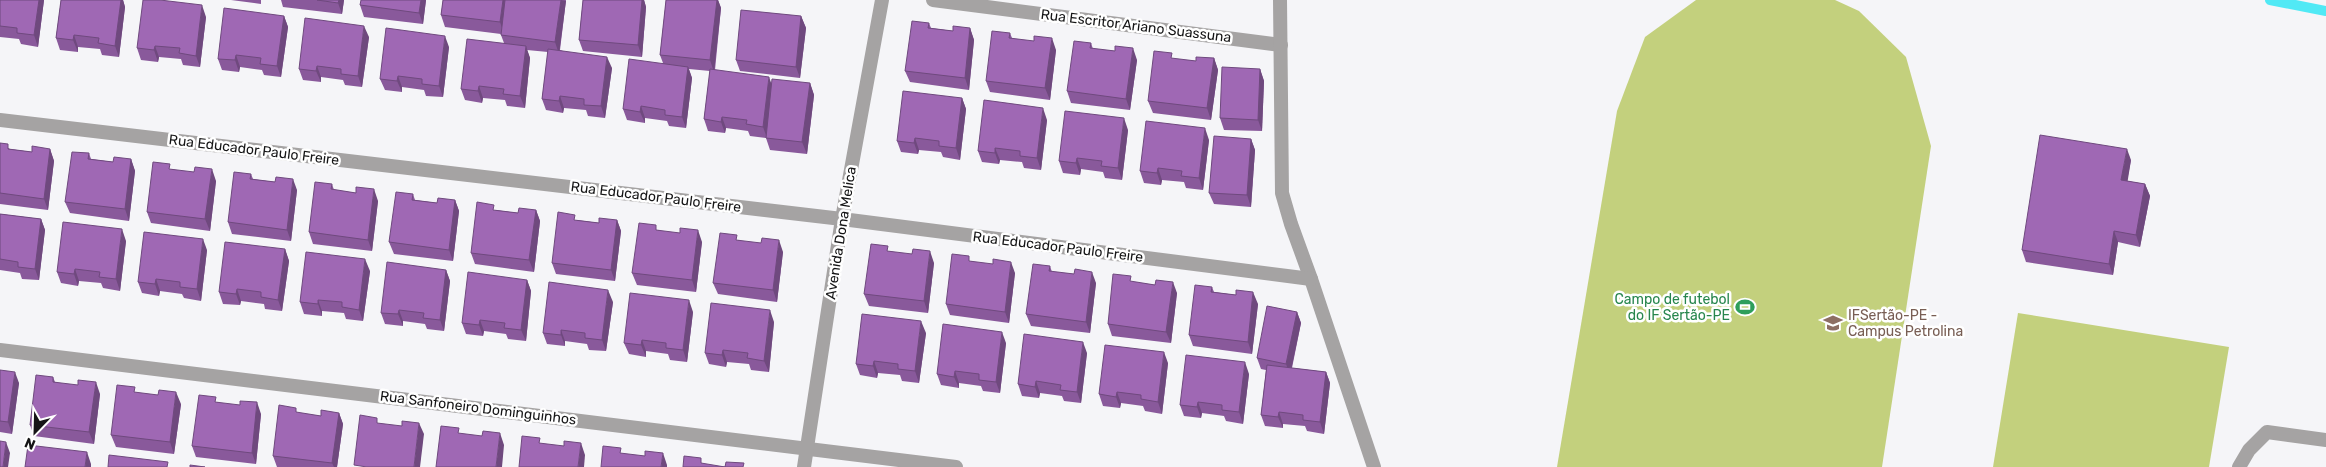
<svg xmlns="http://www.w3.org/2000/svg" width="2326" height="467" font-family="Rubik,sans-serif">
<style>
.green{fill:#c3d07d}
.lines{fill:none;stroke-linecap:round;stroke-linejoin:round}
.stream{stroke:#51e9f5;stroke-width:10}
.service{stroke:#a5a3a3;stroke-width:14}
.minor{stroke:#a5a3a3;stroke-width:14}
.wall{fill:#89599b}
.shaded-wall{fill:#6f497e}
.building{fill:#9f68b4;stroke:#6f497e}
.labels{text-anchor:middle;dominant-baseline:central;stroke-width:5;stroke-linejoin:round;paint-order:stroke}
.street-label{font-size:14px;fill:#151516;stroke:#fff}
.leisure-label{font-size:14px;fill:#27864d;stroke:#fff;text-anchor:end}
.education-label{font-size:14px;fill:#785e54;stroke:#fff;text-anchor:start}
</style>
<rect width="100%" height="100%" fill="#f5f5f8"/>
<g class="green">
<polygon points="1696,0 1835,0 1859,11 1906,57 1931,146 1882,467 1557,467 1617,111 1645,37"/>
<polygon points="2018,313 2229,347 2209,467 1993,467"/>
</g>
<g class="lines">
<polyline class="stream" points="2270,0 2326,11"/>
<polyline class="service" points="2239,467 2249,450 2267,432 2326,440"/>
<g class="minor">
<polyline points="933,0 1281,45"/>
<polyline points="1280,0 1282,193 1291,224 1311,279 1374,467"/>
<polyline points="0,120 842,219 1311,279"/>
<polyline points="0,350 956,467"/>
<polyline points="804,467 842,219 882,0"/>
</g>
</g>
<g class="wall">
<polygon points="0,0 44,0 38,47 21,44 19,39 0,37"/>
<polygon points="61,0 123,0 125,7 119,57 102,55 100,49 78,47 78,52 60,50 56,38"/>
<polygon points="231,0 261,0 261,4"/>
<polygon points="281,0 344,0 342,14 283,7"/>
<polygon points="426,0 423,24 364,17 360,5"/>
<polygon points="443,0 566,0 560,50 612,68 605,118 588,116 586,110 564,108 563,113 546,110 542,99 548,52 527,50 530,58 525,108 507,106 505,100 483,98 482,103 465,100 461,89 504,43 501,35 501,34 445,27 441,15"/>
<polygon points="583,0 644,0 646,7 642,57 583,51 579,40"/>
<polygon points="666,0 718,0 721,8 715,70 772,84 810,83 814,95 807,154 770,150 766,138 750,136 748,131 726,128 725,133 708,131 704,119 710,71 689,69 692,78 686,128 669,126 667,121 645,118 645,123 627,120 623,109 663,63 660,55"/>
<polygon points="284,16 288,27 281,77 264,75 262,70 240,67 239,72 222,70 218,59"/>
<polygon points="801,16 806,28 800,78 740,71 736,60"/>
<polygon points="206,17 200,67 183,65 181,59 159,57 158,62 141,60 137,48"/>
<polygon points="929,23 931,28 953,31 970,28 974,40 969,90 910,82 905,71"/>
<polygon points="1010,33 1012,38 1056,50 1050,100 990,92 986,81"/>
<polygon points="369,37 362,87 345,85 343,80 321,77 321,82 303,80 299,69"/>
<polygon points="1091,43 1093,49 1115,51 1137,60 1130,110 1071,103 1067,91"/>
<polygon points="449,47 443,97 426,96 424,90 402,87 402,92 385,90 380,79"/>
<polygon points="1214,58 1218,70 1211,120 1153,113 1148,101 1174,59 1196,61"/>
<polygon points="1260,69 1264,81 1262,131 1224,130 1220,118"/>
<polygon points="962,98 966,109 960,160 943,157 941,152 919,150 918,154 901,152 897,141"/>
<polygon points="1047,120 1041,170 1024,168 1022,162 1000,160 999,164 982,162 978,151"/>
<polygon points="1128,130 1122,180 1105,178 1103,172 1081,169 1080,175 1063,173 1059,161"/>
<polygon points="1251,139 1255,150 1251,207 1214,204 1209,193"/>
<polygon points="1209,140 1203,190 1186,188 1184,182 1162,180 1161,185 1144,183 1140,171"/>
<polygon points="0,143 10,149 32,152 50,149 54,161 48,210 0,204"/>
<polygon points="89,153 91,159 113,162 131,159 135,171 129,221 70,213 65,202"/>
<polygon points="2131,160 2127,181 2145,184 2150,196 2140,247 2118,242 2113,275 2026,262 2022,250"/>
<polygon points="172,169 216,181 210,231 151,223 147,212"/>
<polygon points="251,174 253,179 275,182 297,190 291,241 232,234 228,222"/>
<polygon points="332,184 334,190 356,193 378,201 372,251 313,244 309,232"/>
<polygon points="413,194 415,200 437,203 455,200 459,211 453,261 394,254 389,242"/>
<polygon points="496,210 518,213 536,210 540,221 534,272 475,264 471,253"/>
<polygon points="0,214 41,219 45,230 39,280 22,279 20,273 0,270"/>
<polygon points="577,220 599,223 617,220 621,231 615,281 556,274 552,263"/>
<polygon points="658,230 702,242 696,292 637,285 632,273"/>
<polygon points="738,240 783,252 777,302 718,294 713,283"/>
<polygon points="126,241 120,291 103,288 101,283 79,281 78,286 61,283 57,272"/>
<polygon points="285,249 289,261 282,311 265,309 264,304 241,301 240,305 223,304 219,292"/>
<polygon points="207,250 201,301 184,298 182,294 160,291 159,296 142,293 138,282"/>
<polygon points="890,251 934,263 928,313 869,306 864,294"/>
<polygon points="971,261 1015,273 1009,323 950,315 946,304"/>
<polygon points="1050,266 1052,272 1074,274 1096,283 1090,333 1031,326 1026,314"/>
<polygon points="446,270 450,281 444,331 427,329 425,324 403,321 403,326 385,324 381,313"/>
<polygon points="370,271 363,321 346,319 344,313 322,311 322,316 304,314 300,302"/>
<polygon points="527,280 531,291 526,341 508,339 506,334 484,331 483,336 466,334 462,323"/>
<polygon points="1133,282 1155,285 1177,293 1171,343 1112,336 1108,324"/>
<polygon points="1212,287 1214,292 1236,295 1258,304 1252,354 1193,346 1189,335"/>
<polygon points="613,302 606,351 589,350 587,344 565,341 565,346 547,344 543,333"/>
<polygon points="693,312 687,362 670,360 668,354 646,351 646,357 629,354 624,343"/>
<polygon points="1297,312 1301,323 1292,368 1326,372 1330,383 1324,434 1307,431 1305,426 1283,424 1283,428 1265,426 1261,415 1266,370 1261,369 1257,358"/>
<polygon points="774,322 769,372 751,370 749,364 727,362 726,367 709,364 705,353"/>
<polygon points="926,333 919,383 902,381 900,375 878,373 877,378 860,375 856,364"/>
<polygon points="1006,343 1000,393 983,391 981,386 959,383 959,388 941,385 937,374"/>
<polygon points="1087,353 1081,403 1064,401 1062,396 1040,393 1039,398 1022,396 1018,384"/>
<polygon points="1168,363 1162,414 1145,411 1143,406 1121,403 1120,408 1103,406 1099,394"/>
<polygon points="0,370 19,383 12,434 0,432"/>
<polygon points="1249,374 1243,424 1226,421 1224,416 1202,413 1201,418 1184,416 1180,405"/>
<polygon points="53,377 55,382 100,394 94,444 34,436 30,425"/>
<polygon points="217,402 261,414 256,464 196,457 192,446"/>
<polygon points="181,404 174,454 116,447 111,435"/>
<polygon points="298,413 321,416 339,413 343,424 337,467 277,467 273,456"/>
</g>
<g class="shaded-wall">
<polygon points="39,0 44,0 38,47 34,35"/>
<polygon points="121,0 123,0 125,7 119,57 115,46"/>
<polygon points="339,0 344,0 342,14 338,3"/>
<polygon points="421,0 426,0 423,24 419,13"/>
<polygon points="503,0 508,0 504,34 500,22"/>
<polygon points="561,0 566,1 559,54 555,42"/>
<polygon points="642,0 644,0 646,7 642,57 638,45"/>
<polygon points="717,0 718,0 721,8 714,72 710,60"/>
<polygon points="202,5 206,17 200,67 196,56"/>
<polygon points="284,16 288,27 281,77 277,66"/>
<polygon points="801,16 806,28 800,78 796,67"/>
<polygon points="364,26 369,37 362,87 358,76"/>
<polygon points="970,28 974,40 969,90 965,78"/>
<polygon points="74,35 78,47 78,52 73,40"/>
<polygon points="445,36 449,47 443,97 439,86"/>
<polygon points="1052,38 1056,50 1050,100 1045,88"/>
<polygon points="155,46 159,57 158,62 154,50"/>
<polygon points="526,46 530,58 525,108 520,96"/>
<polygon points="1133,48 1137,60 1130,110 1126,99"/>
<polygon points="236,55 240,67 239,72 235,60"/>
<polygon points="607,57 612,68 605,118 601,106"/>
<polygon points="1214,58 1218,70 1211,120 1207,108"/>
<polygon points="317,66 321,77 321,82 316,71"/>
<polygon points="688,67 692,78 686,128 682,117"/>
<polygon points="1260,69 1264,81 1262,131 1258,120"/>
<polygon points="398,76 402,87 402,92 397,81"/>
<polygon points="769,77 773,88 767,138 763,127"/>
<polygon points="810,83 814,95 807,154 802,142"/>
<polygon points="479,86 483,98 482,103 478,91"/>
<polygon points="560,96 564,108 563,113 559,101"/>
<polygon points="962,98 966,109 960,160 956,148"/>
<polygon points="641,106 645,118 645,123 640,112"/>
<polygon points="1043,108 1047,120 1041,170 1037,158"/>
<polygon points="722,117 726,128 725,133 721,122"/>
<polygon points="1124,118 1128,130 1122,180 1118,168"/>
<polygon points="1205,128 1209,140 1203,190 1199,178"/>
<polygon points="915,138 919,150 918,154 914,143"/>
<polygon points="1251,139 1255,150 1251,207 1247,195"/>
<polygon points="995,148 1000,160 999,164 995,153"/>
<polygon points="50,149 54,161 48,210 44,199"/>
<polygon points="2127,149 2131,160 2126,191 2121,180"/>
<polygon points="1077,158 1081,169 1080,175 1076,163"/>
<polygon points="131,159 135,171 129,221 125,209"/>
<polygon points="1158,168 1162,180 1161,185 1157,173"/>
<polygon points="212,169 216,181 210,231 205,219"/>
<polygon points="293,179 297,190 291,241 287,230"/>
<polygon points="2145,184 2150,196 2140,247 2136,235"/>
<polygon points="374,189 378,201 372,251 368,240"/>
<polygon points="455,200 459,211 453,261 449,250"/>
<polygon points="536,210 540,221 534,272 529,260"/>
<polygon points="41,219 45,230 39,280 35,269"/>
<polygon points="617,220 621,231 615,281 611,270"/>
<polygon points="122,229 126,241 120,291 116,279"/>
<polygon points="698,230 702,242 696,292 692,280"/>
<polygon points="2114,231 2118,242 2113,275 2109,264"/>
<polygon points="203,239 207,250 201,301 197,289"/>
<polygon points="779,240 783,252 777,302 773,290"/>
<polygon points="285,249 289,261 282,311 278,300"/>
<polygon points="930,251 934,263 928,313 924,301"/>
<polygon points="365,259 370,271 363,321 359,310"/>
<polygon points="1011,262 1015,273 1009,323 1005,312"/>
<polygon points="75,269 79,281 78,286 74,274"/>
<polygon points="446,270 450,281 444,331 440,320"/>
<polygon points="1092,272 1096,283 1090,333 1086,322"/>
<polygon points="156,279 160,291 159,296 155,284"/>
<polygon points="527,280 531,291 526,341 521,330"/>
<polygon points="1173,282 1177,293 1171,343 1166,332"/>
<polygon points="237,289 241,301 240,305 236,294"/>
<polygon points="608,290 613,302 606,351 602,340"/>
<polygon points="1253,292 1258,304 1252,354 1248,342"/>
<polygon points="318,300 322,311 322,316 318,304"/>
<polygon points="689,300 693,312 687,362 683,350"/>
<polygon points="399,310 403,321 403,326 398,314"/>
<polygon points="770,310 774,322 769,372 764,361"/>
<polygon points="1297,312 1301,323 1290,375 1286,364"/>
<polygon points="480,320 484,331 483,336 479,325"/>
<polygon points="921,321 926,333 919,383 915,371"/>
<polygon points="561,330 565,341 565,346 561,335"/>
<polygon points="1002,332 1006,343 1000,393 996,382"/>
<polygon points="642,340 646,351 646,357 641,345"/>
<polygon points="1083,342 1087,353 1081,403 1077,392"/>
<polygon points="723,350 727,362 726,367 722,355"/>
<polygon points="1164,352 1168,363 1162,414 1158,402"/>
<polygon points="874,361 878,373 877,378 873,366"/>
<polygon points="1245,362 1249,374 1243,424 1239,412"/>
<polygon points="955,371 959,383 959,388 954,377"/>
<polygon points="15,372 19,383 12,434 8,422"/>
<polygon points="1326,372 1330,383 1324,434 1320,422"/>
<polygon points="1036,381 1040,393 1039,398 1035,387"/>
<polygon points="96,382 100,394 94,444 89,432"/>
<polygon points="176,392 181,404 174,454 170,442"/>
<polygon points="1117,392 1121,403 1120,408 1116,397"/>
<polygon points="257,402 261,414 256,464 252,453"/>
<polygon points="1198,402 1202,413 1201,418 1197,407"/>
<polygon points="1279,412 1283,424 1283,428 1278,417"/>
<polygon points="339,413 343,424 337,467 334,467 332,463"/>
<polygon points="419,423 424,434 420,467 414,467"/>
<polygon points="500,433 504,445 502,467 496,467"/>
<polygon points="6,442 10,453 8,467 3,467"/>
<polygon points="581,443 585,455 584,467 578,467"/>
<polygon points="87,452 91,464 91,467 85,467"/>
<polygon points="663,453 667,465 667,467 661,467"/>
</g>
<g class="building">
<polygon points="0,0 39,0 34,35 17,33 17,28 0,26"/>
<polygon points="61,0 121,0 115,46 98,43 99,38 74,35 73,40 56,38"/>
<polygon points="143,0 160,0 202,5 196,56 179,53 180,48 155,46 154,50 137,48"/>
<polygon points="317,0 339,0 338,3"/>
<polygon points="361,0 421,0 419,13 360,5"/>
<polygon points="443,0 503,0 500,22 441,15"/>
<polygon points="505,0 561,0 555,42 501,35"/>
<polygon points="583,0 642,0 638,45 579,40"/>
<polygon points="666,0 717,0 710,60 660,55"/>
<polygon points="224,8 284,16 277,66 260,64 261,58 236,55 235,60 218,59"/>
<polygon points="741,10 801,16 796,67 736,60"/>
<polygon points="305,18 364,26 358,76 341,74 341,69 317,66 316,71 299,69"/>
<polygon points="912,21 929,23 928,28 953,31 953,26 970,28 965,78 905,71"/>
<polygon points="386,28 445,36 439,86 422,84 422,79 398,76 397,81 380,79"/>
<polygon points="992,31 1010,33 1009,38 1034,41 1034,36 1052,38 1045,88 986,81"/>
<polygon points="467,39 526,46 520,96 503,94 504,89 479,86 478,91 461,89"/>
<polygon points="1074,41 1091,43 1090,48 1115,51 1115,46 1133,48 1126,99 1067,91"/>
<polygon points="548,49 607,57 601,106 584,105 584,99 560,96 559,101 542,99"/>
<polygon points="1154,51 1172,53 1171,58 1196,61 1196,57 1214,58 1207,108 1148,101"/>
<polygon points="629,59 688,67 682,117 665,115 665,110 641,106 640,112 623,109"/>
<polygon points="1222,67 1260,69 1258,120 1220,118"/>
<polygon points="710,69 769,77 763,127 746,124 747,120 722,117 721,122 704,119"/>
<polygon points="772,79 810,83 802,142 766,138"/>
<polygon points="903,91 962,98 956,148 939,146 939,141 915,138 914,143 897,141"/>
<polygon points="984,100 1043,108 1037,158 1020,156 1020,151 995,148 995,153 978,151"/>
<polygon points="1065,111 1124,118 1118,168 1101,166 1102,161 1077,158 1076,163 1059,161"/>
<polygon points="1146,121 1205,128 1199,178 1181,176 1182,171 1158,168 1157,173 1140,171"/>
<polygon points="2040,135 2127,149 2121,180 2145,184 2136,235 2114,231 2109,264 2022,250"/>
<polygon points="1214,136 1251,139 1247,195 1209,193"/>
<polygon points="0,143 8,144 8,149 32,152 32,146 50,149 44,199 0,193"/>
<polygon points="72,152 89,153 88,159 113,162 114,157 131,159 125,209 65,202"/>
<polygon points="153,162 170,164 169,169 194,172 195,167 212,169 205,219 147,212"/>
<polygon points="234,172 251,174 250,179 275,182 276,177 293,179 287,230 228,222"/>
<polygon points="315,182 332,184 331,189 356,193 356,187 374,189 368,240 309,232"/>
<polygon points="396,192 413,194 412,200 437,203 438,198 455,200 449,250 389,242"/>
<polygon points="477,202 494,205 493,210 518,213 519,208 536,210 529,260 471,253"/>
<polygon points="558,212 575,215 574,220 599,223 599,218 617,220 611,270 552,263"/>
<polygon points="0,214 41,219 35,269 18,267 18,262 0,259"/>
<polygon points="63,222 122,229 116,279 99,277 100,272 75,269 74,274 57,272"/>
<polygon points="639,223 656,225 656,230 680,233 680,228 698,230 692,280 632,273"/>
<polygon points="144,232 203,239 197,289 180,287 180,282 156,279 155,284 138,282"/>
<polygon points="720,233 737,235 736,240 761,243 762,238 779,240 773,290 713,283"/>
<polygon points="225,242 285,249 278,300 261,297 261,292 237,289 236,294 219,292"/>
<polygon points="871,244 888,246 887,251 912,254 913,249 930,251 924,301 864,294"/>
<polygon points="306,252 365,259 359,310 342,307 342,302 318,300 318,304 300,302"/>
<polygon points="952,254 969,256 969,261 993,264 993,259 1011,262 1005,312 946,304"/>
<polygon points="387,262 446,270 440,320 423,318 424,313 399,310 398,314 381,313"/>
<polygon points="1033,264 1050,266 1049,271 1074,274 1075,269 1092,272 1086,322 1026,314"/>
<polygon points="468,272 527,280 521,330 504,328 505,323 480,320 479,325 462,323"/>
<polygon points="1113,274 1131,276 1130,281 1155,285 1156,280 1173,282 1166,332 1108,324"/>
<polygon points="549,282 608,290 602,340 585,338 585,333 561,330 561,335 543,333"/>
<polygon points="1195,285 1212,287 1211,292 1236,295 1236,290 1253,292 1248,342 1189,335"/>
<polygon points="630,293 689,300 683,350 666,348 666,343 642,340 641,345 624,343"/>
<polygon points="711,303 770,310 764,361 747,358 748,353 723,350 722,355 705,353"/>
<polygon points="1267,306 1297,312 1286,364 1257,358"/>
<polygon points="862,314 921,321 915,371 898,369 898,364 874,361 873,366 856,364"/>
<polygon points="943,324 1002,332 996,382 979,380 979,374 955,371 954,377 937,374"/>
<polygon points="1024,334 1083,342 1077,392 1060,390 1061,385 1036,381 1035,387 1018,384"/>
<polygon points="1105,345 1164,352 1158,402 1141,399 1141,395 1117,392 1116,397 1099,394"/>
<polygon points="1186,355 1245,362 1239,412 1222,410 1222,405 1198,402 1197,407 1180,405"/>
<polygon points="1267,365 1326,372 1320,422 1303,420 1303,415 1279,412 1278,417 1261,415"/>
<polygon points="0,370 15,372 8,422 0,421"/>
<polygon points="36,375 53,377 53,382 78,385 78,380 96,382 89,432 30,425"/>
<polygon points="117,385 135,387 134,392 158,395 159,390 176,392 170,442 111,435"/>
<polygon points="199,395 216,397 215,402 240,405 240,401 257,402 252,453 192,446"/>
<polygon points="279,405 296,408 296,412 321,416 321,410 339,413 332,463 273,456"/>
<polygon points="360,415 377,418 377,423 402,426 402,421 419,423 414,467 367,467 354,465"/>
<polygon points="441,426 459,428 458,433 482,436 483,431 500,433 496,467 436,467"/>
<polygon points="522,436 540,438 539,443 564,446 564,441 581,443 578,467 519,467"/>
<polygon points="0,441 6,442 3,467 0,467"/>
<polygon points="28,445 87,452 85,467 25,467"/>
<polygon points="603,446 621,448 620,453 645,456 645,451 663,453 661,467 601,467"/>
<polygon points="109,455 168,462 167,467 108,467"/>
<polygon points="684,456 701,458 701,463 725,467 726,462 744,463 743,467 683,467"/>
<polygon points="190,465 205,467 190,467"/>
</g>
<defs>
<g id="stadium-bare" transform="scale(1.5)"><path d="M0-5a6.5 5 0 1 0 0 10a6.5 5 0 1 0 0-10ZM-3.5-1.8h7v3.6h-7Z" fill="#2e9e5b" stroke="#fff" stroke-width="2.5" paint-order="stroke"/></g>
<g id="university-bare" transform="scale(1.5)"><path d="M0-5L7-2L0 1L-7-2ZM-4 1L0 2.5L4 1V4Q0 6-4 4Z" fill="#8d6e63" stroke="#fff" stroke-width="2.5" paint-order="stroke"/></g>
</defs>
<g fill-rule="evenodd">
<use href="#stadium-bare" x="1745" y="307"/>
<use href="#university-bare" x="1833" y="323"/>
</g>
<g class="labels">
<g class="street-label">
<text transform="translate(1136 26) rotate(7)">Rua Escritor Ariano Suassuna</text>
<text transform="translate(254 150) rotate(7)">Rua Educador Paulo Freire</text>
<text transform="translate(656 197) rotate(7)">Rua Educador Paulo Freire</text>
<text transform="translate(841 233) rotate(-81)">Avenida Dona Melica</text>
<text transform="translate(1058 247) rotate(7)">Rua Educador Paulo Freire</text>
<text transform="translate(478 408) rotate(7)">Rua Sanfoneiro Dominguinhos</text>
</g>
<g class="leisure-label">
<text x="1730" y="299">Campo de futebol<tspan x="1730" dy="16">do IF Sertão-PE</tspan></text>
</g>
<g class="education-label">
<text x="1848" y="315">IFSertão-PE -<tspan x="1848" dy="16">Campus Petrolina</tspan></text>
</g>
</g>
<g transform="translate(35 432) rotate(203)" stroke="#ffffff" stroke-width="4" paint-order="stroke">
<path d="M0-4L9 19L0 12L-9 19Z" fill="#151516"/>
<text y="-8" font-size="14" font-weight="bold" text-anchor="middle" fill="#151516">N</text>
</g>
</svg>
